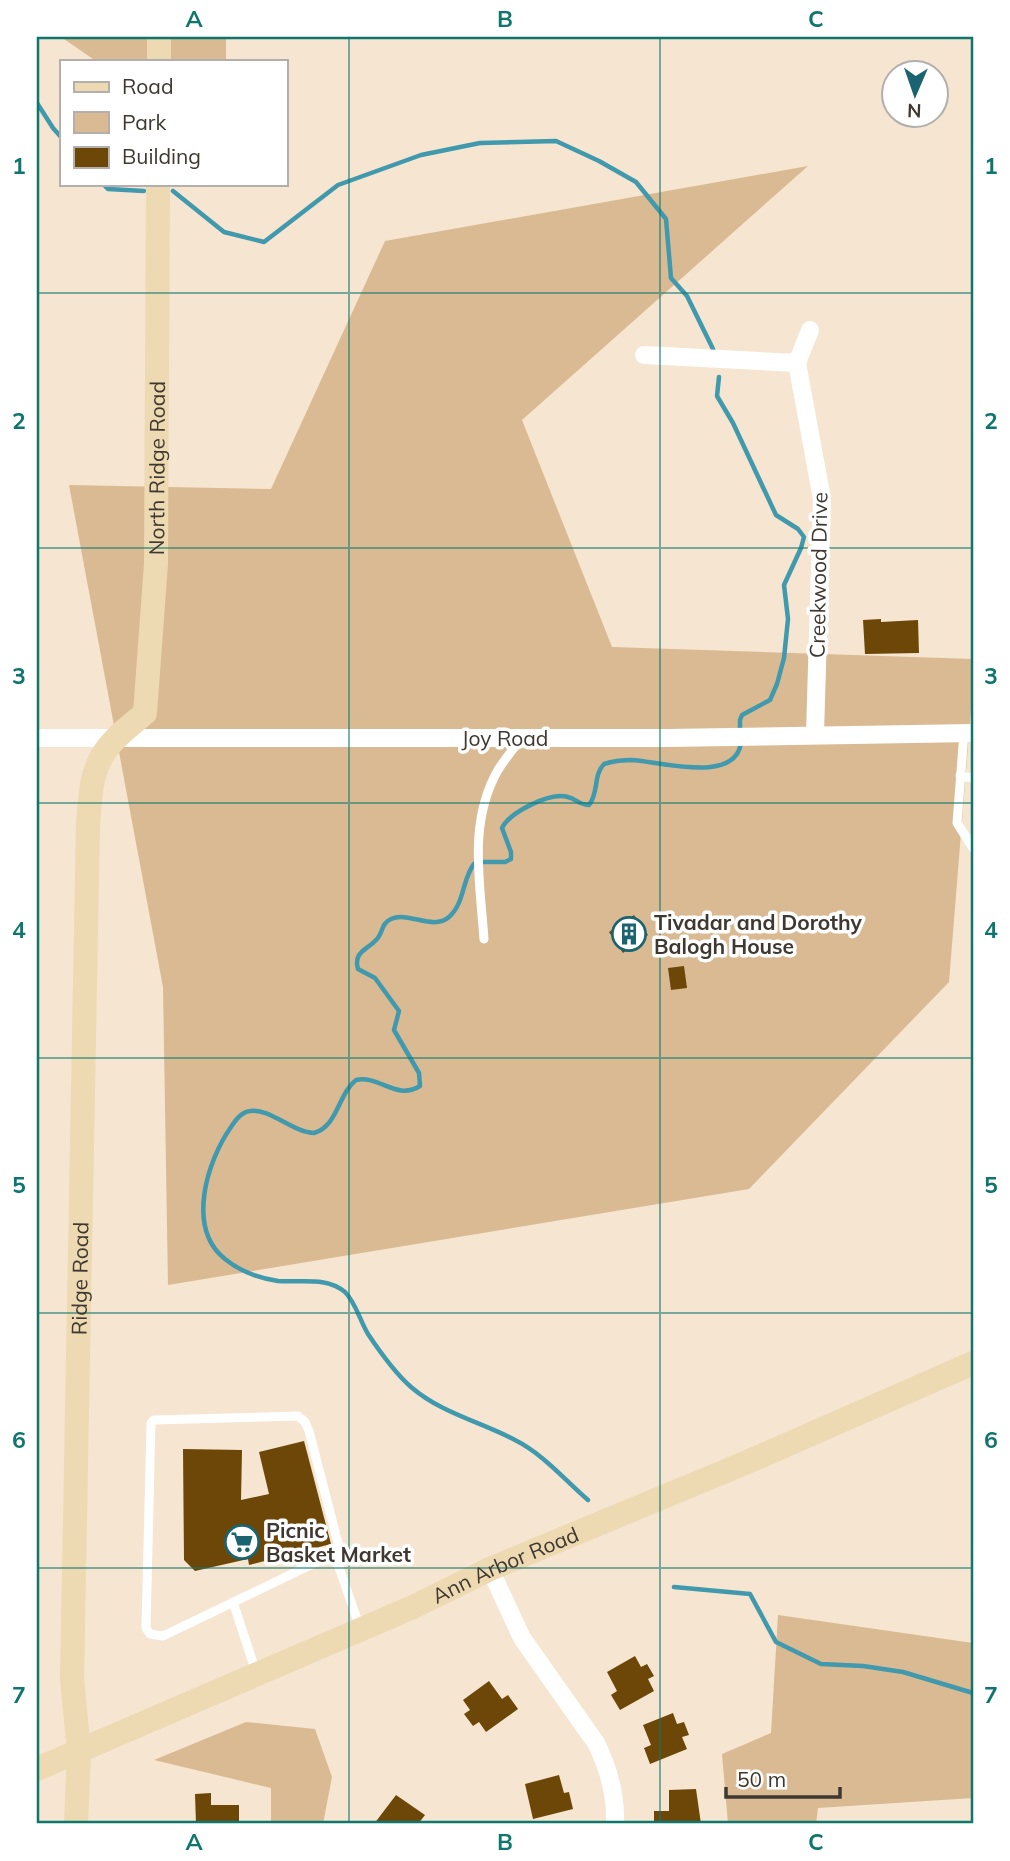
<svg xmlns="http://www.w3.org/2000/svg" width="1010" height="1861" font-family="Mulish,sans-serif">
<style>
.green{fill:#daba93}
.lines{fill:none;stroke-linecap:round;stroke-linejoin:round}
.stream{stroke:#4099ac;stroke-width:4.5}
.building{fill:#6d4707}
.lane{stroke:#fff;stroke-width:9}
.street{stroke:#fff;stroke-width:18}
.secondary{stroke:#edd9b2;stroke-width:24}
.grid{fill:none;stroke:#0f766e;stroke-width:2;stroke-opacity:0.55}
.labels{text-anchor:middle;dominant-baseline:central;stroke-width:7;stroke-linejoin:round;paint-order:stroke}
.street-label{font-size:21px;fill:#3e3830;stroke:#fff}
.poi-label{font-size:21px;font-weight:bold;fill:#3e3830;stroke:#fff;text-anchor:start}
.neatline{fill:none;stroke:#0f766e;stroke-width:2.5}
.grid-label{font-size:23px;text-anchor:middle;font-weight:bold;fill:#0f766e}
</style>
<rect width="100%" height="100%" fill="#f6e5d0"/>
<g class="green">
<polygon points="61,37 226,37 226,61 96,61"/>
<polygon points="808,166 522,420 612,647 973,659 973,684 949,982 749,1189 168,1285 163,987 69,485 271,489 385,241"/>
<polygon points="778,1615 973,1643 973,1798 818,1808 816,1824 728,1824 722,1754 771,1733"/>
<polygon points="246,1722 315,1729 332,1777 323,1824 271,1824 271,1788 154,1760"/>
</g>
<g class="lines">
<g class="stream">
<polyline points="37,103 53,128 61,137"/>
<polyline points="103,184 108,189 144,191"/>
<polyline points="173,191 224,232 264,242 338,185 421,155 480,143 556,141 599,161 636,182 666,219 671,278 687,296 713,349"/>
<polyline points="719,377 717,396 733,423 776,515 798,529 804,537 801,548 784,585 788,619 784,658 777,684 770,700 742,715 740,720 740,733"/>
<path d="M 483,862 L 505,862 L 511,859 L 511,852 L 502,828 C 510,812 550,792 568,797 C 576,799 580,805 589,805 C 599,793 593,775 604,764 C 613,761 622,760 632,760 C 657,761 737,785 741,742"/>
<path d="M 474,864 C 462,879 465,903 449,917 C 433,931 408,911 391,919 C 381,923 383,934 376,940 C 367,950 353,952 358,969 L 375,978 L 399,1011 L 394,1030 L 419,1073 L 420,1086 C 396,1101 380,1075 356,1080 C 338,1094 338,1126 314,1133 C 292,1132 270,1108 250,1111 C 241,1112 235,1121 231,1127 C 207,1161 186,1228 225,1259 C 241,1272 258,1278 278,1281 C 300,1283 326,1276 345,1292 C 356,1303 360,1321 368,1334 C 380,1352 395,1373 411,1387 C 441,1413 481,1422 515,1440 C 543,1454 565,1480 588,1500"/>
<polyline points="674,1587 750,1594 776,1642 821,1664 863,1666 903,1672 973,1693"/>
</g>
</g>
<g class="building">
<polygon points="881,619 881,622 918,620 919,653 865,654 863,620"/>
<polygon points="634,915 648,935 623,953 609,932"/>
<polygon points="684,966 687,988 671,990 668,968"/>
<polygon points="304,1441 331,1544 249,1565 248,1559 195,1571 184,1560 183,1449 242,1450 241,1500 269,1494 259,1452"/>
<polygon points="635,1656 641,1667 647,1664 654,1676 648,1679 654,1691 620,1710 611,1695 617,1691 607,1672"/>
<polygon points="489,1681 502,1699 508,1695 518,1709 486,1732 479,1722 473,1726 464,1714 470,1710 463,1700"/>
<polygon points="673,1713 677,1724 684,1722 689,1735 682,1737 687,1749 650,1764 644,1748 651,1745 643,1725"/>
<polygon points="559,1775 564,1793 569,1792 573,1809 533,1819 525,1784"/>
<polygon points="696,1789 701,1824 654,1824 654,1811 669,1811 669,1790"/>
<polygon points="211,1793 211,1805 239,1805 239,1824 196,1824 195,1794"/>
<polygon points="396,1795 425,1815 418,1824 374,1824"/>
</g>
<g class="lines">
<g class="lane">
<polyline points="964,733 957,823 973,848"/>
<polyline points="960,776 973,778"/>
<path d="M 484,939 C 480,882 468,822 498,770 C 505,759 513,749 521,739"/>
<polyline points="334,1559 338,1555 339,1547 309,1431 305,1422 298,1416 154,1420 151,1423 146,1628 150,1634 163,1636 329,1556 334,1559 339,1567 360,1628"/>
<polyline points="233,1602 256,1672"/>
</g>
<g class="street">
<polyline points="644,355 797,363 822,499 815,734"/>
<polyline points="797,363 810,330"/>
<polyline points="37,738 667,738 973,733"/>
<path d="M 490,1569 L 522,1638 L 596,1743 C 609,1769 616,1795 615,1824"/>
</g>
<g class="secondary">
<polyline points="159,61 159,37"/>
<path id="s1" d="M 37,1769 L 413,1607 L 490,1569 L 745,1463 L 973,1363"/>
<path id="s2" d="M 76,1824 L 79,1752 L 72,1679 L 88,824 C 90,803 90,779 100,760 C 109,741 130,726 145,713 L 156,564 L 158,184"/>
</g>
</g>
<path class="grid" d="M 349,37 L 349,1824M 660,37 L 660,1824M 37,293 L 973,293M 37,548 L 973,548M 37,803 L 973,803M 37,1058 L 973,1058M 37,1313 L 973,1313M 37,1568 L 973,1568"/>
<defs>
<g id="building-ring" transform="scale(1.75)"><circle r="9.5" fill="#fff" stroke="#1a6371" stroke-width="1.5"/><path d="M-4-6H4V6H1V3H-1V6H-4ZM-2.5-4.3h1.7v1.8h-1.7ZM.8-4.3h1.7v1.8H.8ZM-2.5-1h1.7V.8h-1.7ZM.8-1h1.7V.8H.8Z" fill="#1a6371"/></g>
<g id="supermarket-ring" transform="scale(1.75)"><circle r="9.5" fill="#fff" stroke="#1a6371" stroke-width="1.5"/><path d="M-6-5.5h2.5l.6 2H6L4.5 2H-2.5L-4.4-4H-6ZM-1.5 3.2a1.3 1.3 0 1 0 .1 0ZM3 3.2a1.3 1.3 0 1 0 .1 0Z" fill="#1a6371"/></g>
</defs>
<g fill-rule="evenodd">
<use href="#building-ring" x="629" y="934"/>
<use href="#supermarket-ring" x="242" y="1542"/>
</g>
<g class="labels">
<g class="street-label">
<text stroke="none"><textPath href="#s2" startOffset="1377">North Ridge Road</textPath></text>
<text transform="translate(818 575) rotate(-89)">Creekwood Drive</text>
<text x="505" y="738">Joy Road</text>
<text stroke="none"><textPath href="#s2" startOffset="546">Ridge Road</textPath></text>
<text stroke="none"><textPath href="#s1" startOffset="511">Ann Arbor Road</textPath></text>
</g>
<g class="poi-label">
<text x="654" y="922">Tivadar and Dorothy<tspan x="654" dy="24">Balogh House</tspan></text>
<text x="266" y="1530">Picnic<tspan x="266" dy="24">Basket Market</tspan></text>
</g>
</g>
<rect width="1010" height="1861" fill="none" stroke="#ffffff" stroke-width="77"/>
<rect x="60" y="60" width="228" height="126" fill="#ffffff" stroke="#b2afac" stroke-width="2"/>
<rect x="74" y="82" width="35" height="10" fill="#edd9b2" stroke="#b2afac" stroke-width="2"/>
<text x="122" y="94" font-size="21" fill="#3e3830">Road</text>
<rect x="74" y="112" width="35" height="21" fill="#daba93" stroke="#b2afac" stroke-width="2"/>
<text x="122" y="130" font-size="21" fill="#3e3830">Park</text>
<rect x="74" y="147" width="35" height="21" fill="#6d4707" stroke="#b2afac" stroke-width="2"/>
<text x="122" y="164" font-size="21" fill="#3e3830">Building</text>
<g transform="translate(915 94) rotate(182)"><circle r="33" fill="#ffffff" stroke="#b2afac" stroke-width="2"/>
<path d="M0-5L12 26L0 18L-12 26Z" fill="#1a6371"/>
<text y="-10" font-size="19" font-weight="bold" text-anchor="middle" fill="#3e3830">N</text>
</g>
<path d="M726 1787v10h114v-10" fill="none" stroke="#3e3830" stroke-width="3.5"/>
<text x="737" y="1787" font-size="21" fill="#3e3830" stroke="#ffffff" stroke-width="5" paint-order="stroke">50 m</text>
<rect x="38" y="38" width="934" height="1784" class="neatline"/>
<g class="grid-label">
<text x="194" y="27">A</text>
<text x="505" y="27">B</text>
<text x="816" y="27">C</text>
<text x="19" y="174">1</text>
<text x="991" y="174">1</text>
<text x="19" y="429">2</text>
<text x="991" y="429">2</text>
<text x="19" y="684">3</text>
<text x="991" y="684">3</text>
<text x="19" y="938">4</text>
<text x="991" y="938">4</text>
<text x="19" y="1193">5</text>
<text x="991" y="1193">5</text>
<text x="19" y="1448">6</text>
<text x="991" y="1448">6</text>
<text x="19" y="1703">7</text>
<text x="991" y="1703">7</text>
<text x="194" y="1850">A</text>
<text x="505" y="1850">B</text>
<text x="816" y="1850">C</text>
</g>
</svg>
